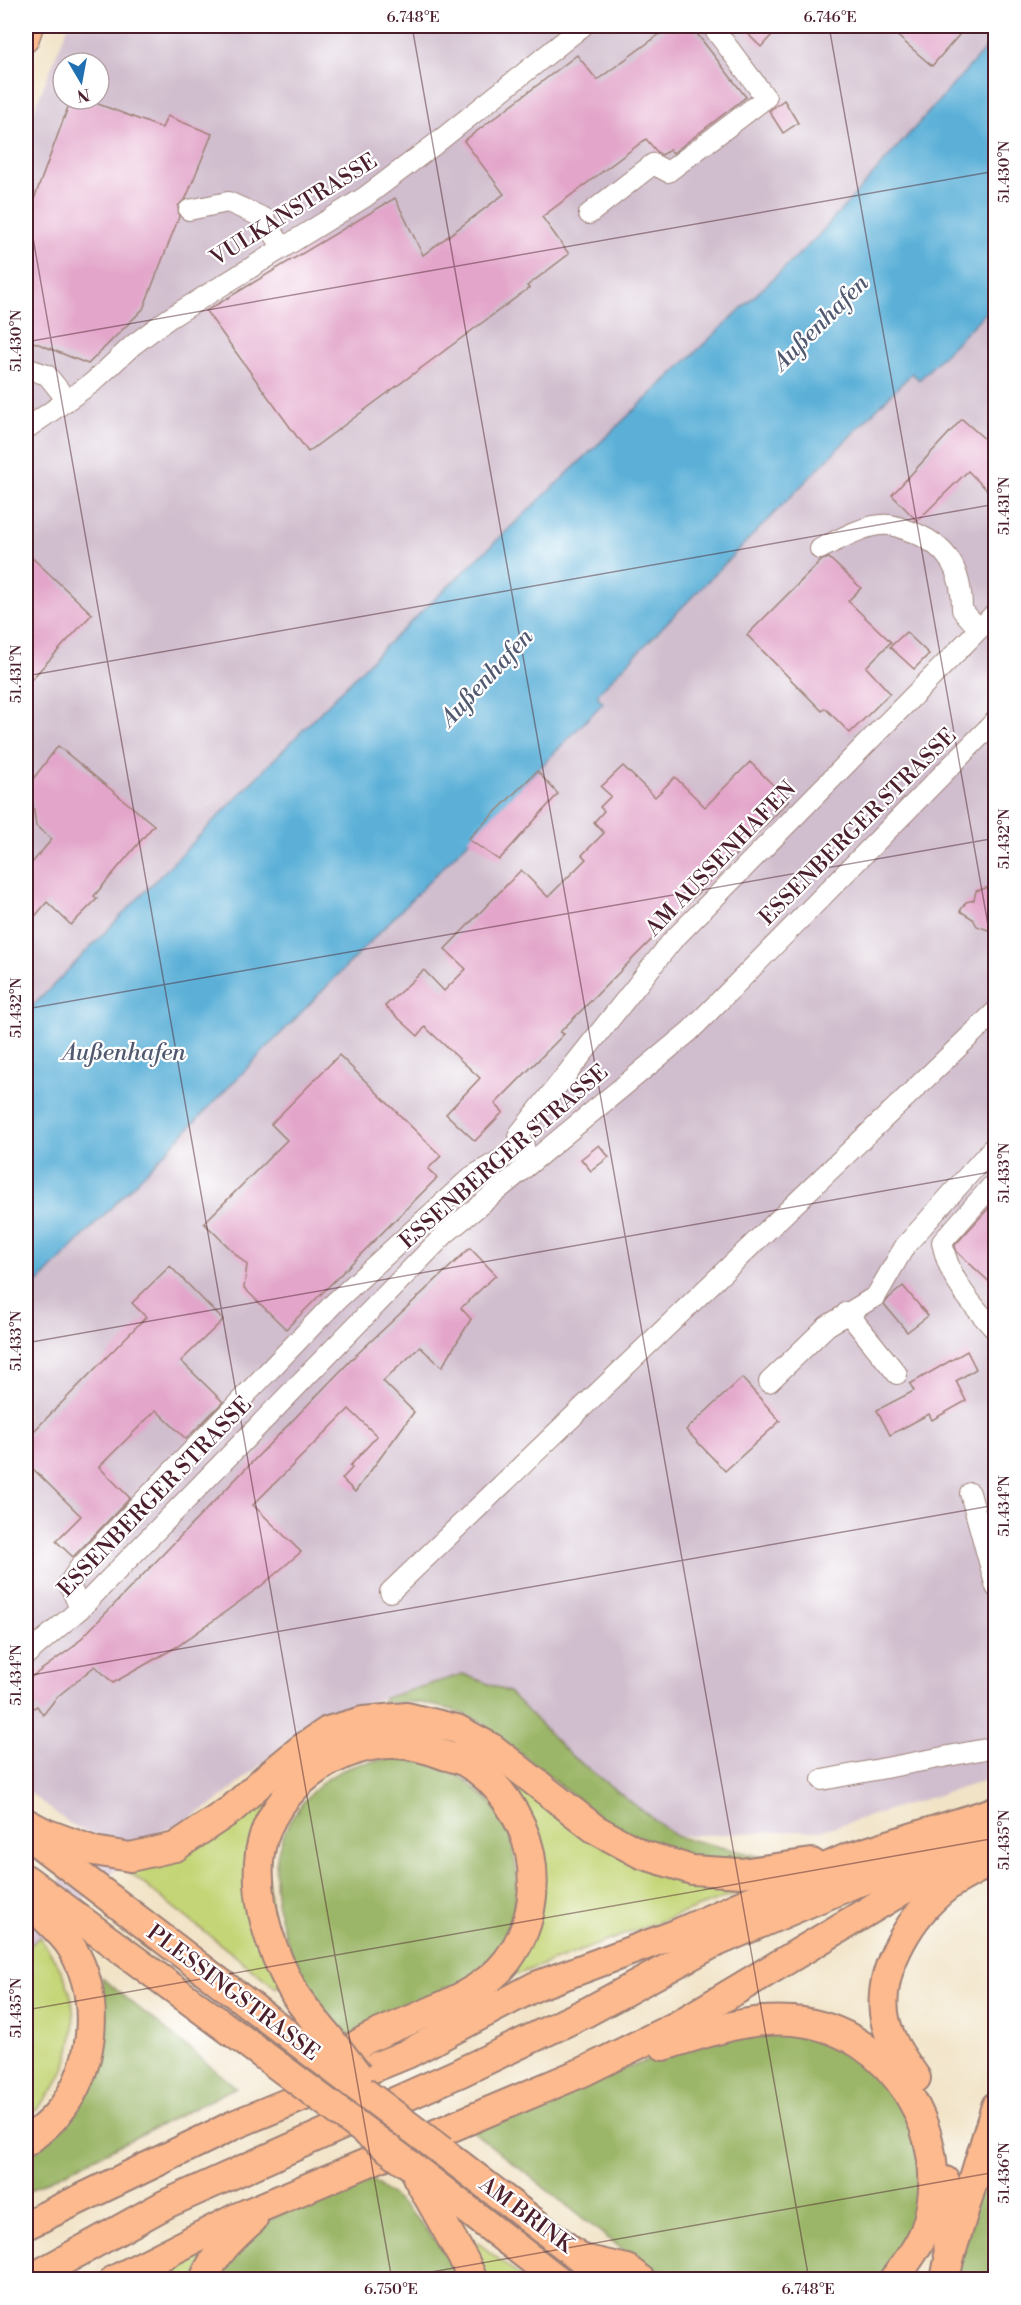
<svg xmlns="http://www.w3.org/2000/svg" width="1021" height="2305" font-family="'Libre Bodoni',serif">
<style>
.industrial{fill:#d0bdcd;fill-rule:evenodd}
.green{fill:#c4d577;stroke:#877a51;stroke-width:1.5}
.forest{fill:#9bb668;stroke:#726a4a;stroke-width:1.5}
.water{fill:#5cb0d8;stroke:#536882;stroke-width:1.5}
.building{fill:#e3a6ca}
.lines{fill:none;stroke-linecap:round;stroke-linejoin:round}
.minor-casing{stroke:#9e8178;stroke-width:22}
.major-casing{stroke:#9e8178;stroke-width:27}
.highway-casing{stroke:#9e8178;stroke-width:32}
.minor{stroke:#fff;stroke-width:20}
.major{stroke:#fcba8e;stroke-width:24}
.highway{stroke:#fcba8e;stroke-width:28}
.highway-bridge-casing{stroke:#9e8178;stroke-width:32;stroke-linecap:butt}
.highway-bridge{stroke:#fcba8e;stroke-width:28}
.ticks{fill:none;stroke:#4a1f2b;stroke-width:1.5;stroke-opacity:0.45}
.labels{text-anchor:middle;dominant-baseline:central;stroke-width:4.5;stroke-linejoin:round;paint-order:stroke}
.street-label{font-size:22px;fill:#4a1f2b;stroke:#fff}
.water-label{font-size:24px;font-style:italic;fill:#515970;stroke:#fff}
.neatline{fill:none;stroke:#4a1f2b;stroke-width:2}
.ticks-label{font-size:15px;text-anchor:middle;fill:#4a1f2b}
</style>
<rect width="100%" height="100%" fill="#fff"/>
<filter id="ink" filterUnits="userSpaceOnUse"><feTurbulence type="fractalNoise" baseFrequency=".0167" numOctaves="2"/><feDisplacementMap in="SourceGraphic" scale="12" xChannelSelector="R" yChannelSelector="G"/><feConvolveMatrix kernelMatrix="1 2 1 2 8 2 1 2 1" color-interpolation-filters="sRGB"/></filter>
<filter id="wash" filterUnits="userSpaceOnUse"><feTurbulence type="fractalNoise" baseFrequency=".008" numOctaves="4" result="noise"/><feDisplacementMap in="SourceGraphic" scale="24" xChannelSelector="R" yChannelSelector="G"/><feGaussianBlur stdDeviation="1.35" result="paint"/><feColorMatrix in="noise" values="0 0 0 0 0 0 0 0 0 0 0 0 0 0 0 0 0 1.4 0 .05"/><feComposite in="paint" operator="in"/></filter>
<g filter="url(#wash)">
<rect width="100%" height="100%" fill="#f1e3c6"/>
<g class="industrial">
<path d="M 68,26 L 995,26 L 995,38 L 816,238 L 381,650 L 26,1013 L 26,130 ZM 63,63 L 99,63 L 99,99 L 63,99 Z"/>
<polygon points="995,303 995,1778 823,1830 675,1836 568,1753 509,1692 462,1674 344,1710 307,1726 216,1802 180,1824 156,1833 26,1950 26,1917 102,1835 85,1832 69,1823 26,1790 26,1295 602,703 598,697 599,693 912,373 919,379"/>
</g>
<g class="green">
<polygon points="427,1730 759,1885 507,1978 542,1862"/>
<polygon points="294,1766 260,1821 282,1987 275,1987 126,1870"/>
<path d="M 39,1937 C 50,1951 59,1965 66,1981 C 81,2017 73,2066 48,2096 C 42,2105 33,2112 26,2120 L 26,1950 Z"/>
<polygon points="464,2232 524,2279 483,2279"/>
<polygon points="203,2249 205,2251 196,2279 140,2280"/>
</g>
<g class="forest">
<polygon points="463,1674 509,1692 568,1753 675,1836 775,1860 711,1860 661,1847 614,1828 480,1721 453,1710 417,1702 381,1703 385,1698"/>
<path d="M 391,1758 L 429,1764 L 463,1778 L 492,1805 L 511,1836 L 517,1876 L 514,1914 L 497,1953 L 459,1987 L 351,2037 C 336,2022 320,2007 309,1988 C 277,1932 256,1860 301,1805 C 313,1789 331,1773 351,1767 C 363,1762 378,1761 391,1758 Z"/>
<polygon points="102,1978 236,2087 26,2192 26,2156 42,2144 87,2095 106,2036"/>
<polygon points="793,2030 834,2040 884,2075 918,2139 923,2181 916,2223 879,2279 660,2279 471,2130 620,2070 711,2040"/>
<polygon points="995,2133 995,2279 955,2280"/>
<path d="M 364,2174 C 403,2203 439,2234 459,2280 L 216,2280 L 218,2272 L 261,2226 L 294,2206 Z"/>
</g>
<polygon class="water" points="995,38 995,303 919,380 912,373 599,692 598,697 603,703 26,1295 26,1013 381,650 816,238"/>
<g id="blocks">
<g class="building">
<polygon points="671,26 691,26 746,97 673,153 670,150 662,155 658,153 646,139 542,217 569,254 527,286 529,288 308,452 206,311 395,198 423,255 504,194 464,141 577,55 597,80"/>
<polygon points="754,26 780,26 761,47 747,33"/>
<polygon points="886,26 967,26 932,66"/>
<polygon points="71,99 85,99 162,128 167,116 212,134 186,198 178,206 179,217 143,309 88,364 26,339 26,221"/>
<polygon points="784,100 798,123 783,133 769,111"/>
<polygon points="962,419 996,449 996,499 968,471 917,521 892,495"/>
<polygon points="26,552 92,614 26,685"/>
<polygon points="829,558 861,588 848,601 891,642 866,667 890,693 850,733 825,708 822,711 747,635 822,560"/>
<polygon points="906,632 929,654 914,669 890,647"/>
<polygon points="58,746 154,825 94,896 97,899 71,925 47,902 26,927 26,870 52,839 36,826 30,783"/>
<polygon points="750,762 789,801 560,1032 564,1034 495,1104 503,1112 475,1141 446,1114 480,1078 425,1027 418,1036 385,1006 424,970 444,991 466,969 445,949 521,870 548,897 586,859 582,855 604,833 594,822 604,811 600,807 611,796 601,787 623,766 655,797 675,777 705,807"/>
<polygon points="537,771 558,794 499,860 468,839"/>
<polygon points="996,885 996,933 977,926 973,919 960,911 966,902 974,900 976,891"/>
<polygon points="339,1055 441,1156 428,1169 437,1178 286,1329 244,1288 247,1265 204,1223 287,1140 271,1124"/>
<polygon points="599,1145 609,1157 591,1171 581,1159"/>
<polygon points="996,1200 996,1288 956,1251 955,1245"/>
<polygon points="470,1248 496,1275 461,1308 471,1319 442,1367 420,1347 383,1381 414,1412 355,1492 342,1479 352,1468 350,1466 377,1436 349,1409 253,1505 301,1552 261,1586 178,1646 113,1683 95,1666 57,1697 43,1715 37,1706 26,1712 26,1681 73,1647 354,1357"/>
<polygon points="170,1266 223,1320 181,1361 223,1402 186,1439 156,1410 99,1467 130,1498 73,1557 56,1541 81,1516 26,1462 26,1439 146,1317 132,1303"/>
<polygon points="903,1286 928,1316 907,1332 884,1304 889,1298"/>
<polygon points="967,1351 976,1369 956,1381 966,1401 932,1420 929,1414 890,1435 877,1410 914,1391 910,1384"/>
<polygon points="742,1378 780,1421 725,1471 686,1430"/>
</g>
</g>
</g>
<g filter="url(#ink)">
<use href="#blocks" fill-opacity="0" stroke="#9e8178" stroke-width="1.5"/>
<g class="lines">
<g class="minor-casing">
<g id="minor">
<polyline points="189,210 228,202 264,218 282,247"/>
<polyline points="589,214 653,164 668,172 766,98 712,26"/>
<polyline points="26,368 47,375 67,400"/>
<polyline points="26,429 92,383 133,345 168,319 365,197 434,145 583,26"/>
<path d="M 820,549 C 840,539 867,523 889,525 C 895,525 902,529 907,530 C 947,544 962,569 962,610 L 979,629"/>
<polyline points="529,1162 519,1134 672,941 996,612"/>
<path d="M 996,1181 L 942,1242 C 949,1279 971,1304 996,1331"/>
<polyline points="847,1312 897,1374"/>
<polyline points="769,1382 827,1326 876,1296 905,1246 996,1144"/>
<polyline points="970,1493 996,1587"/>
<polyline points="390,1592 996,1011"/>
<polyline points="80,1609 69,1583 80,1567 336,1301 471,1177 524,1146"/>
<polyline points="26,1655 80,1609 445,1234 690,1031 996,720"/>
<polyline points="822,1780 996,1747"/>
</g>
</g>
<g class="major-casing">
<polyline id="major" points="26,40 31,26"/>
</g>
<g class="highway-casing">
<g id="highway">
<polyline points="26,1823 45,1833 94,1851 130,1857 175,1847 232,1809 267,1777 301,1749 328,1731 363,1721 407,1717 457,1729 492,1748 595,1829 641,1854 692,1870 741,1873 812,1863"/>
<polyline points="29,1836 307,2049"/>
<polyline points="26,1879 274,2063"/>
<path d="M 664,2046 C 706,2033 748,2017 793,2021 C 892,2029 957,2137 925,2230 C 918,2248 905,2265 893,2280"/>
<path d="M 323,2068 C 338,2058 353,2046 369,2038 C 412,2017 478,1999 507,1961 C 531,1929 537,1891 530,1853 C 522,1817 498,1780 465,1762 C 459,1759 451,1757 444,1755 C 426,1748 409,1743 390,1744 C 330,1745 262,1799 259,1862 C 256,1910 272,1954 296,1996 C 306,2011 319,2025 330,2039"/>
<path d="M 916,2078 C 902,2058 887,2038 884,2013 C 879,1967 912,1913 948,1886 C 962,1876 980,1868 996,1859"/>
<path d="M 26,2142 C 39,2132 56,2118 65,2104 C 96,2059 100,1995 72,1948 C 60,1928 38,1915 26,1896"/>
<polyline points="442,2151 609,2280"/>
<polyline points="410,2165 558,2280"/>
<polyline points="417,2177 465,2262 473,2280"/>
<polyline points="945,2181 949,2260"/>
<polyline points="26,2225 236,2124 407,2054 536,1986 676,1934 847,1858 996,1811"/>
<polyline points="587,2260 627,2269 641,2280"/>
<polyline points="28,2280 166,2204 459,2073 587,2012 712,1944 855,1883 996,1840"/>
<polyline points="114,2280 236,2218 585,2071 678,2025 938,1869"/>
<path d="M 204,2280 C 213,2255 234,2236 253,2219"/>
<polyline points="945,2280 949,2260 996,2106"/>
</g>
</g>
<use href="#minor" class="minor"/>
<use href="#major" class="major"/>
<use href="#highway" class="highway"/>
<g class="highway-bridge-casing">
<g id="highway-bridge">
<polyline points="330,2039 358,2075"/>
<polyline points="307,2049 442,2151"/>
<polyline points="274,2063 410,2165"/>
</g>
</g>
<use href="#highway-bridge" class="highway-bridge"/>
</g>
</g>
<path class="ticks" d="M 412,26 L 809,2280M 829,26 L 996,970M 26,198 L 392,2280M 26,342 L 996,171M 26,676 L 996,504M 26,1009 L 996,838M 26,1343 L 996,1171M 26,1676 L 996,1505M 26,2010 L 996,1838M 386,2280 L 996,2172"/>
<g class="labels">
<g class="street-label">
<text transform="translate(294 210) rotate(-32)">VULKANSTRASSE</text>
<text transform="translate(858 827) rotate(-45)">ESSENBERGER STRASSE</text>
<text transform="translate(721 859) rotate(-46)">AM AUSSENHAFEN</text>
<text transform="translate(504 1157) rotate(-41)">ESSENBERGER STRASSE</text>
<text transform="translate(155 1497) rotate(-46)">ESSENBERGER STRASSE</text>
<text transform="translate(233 1993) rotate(37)">PLESSINGSTRASSE</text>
<text transform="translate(526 2215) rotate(37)">AM BRINK</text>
</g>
<g class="water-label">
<text transform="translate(821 323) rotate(-45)">Außenhafen</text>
<text transform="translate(487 678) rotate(-47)">Außenhafen</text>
<text x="124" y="1053">Außenhafen</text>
</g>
</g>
<rect width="1021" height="2305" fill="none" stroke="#fff" stroke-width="66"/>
<g transform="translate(81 81) rotate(170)"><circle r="28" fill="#ffffff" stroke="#b7a5aa" stroke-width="1.5"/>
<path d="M0-4.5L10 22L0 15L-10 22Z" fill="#1f6fb2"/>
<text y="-9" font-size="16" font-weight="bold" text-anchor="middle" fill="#4a1f2b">N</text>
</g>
<rect x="33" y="33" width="955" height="2239" class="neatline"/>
<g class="ticks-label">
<text x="413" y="22">6.748°E</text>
<text x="830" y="22">6.746°E</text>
<text transform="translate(1004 172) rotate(-90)" y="5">51.430°N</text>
<text transform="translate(16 341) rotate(-90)" y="5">51.430°N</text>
<text transform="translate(1004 506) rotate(-90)" y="5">51.431°N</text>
<text transform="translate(16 674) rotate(-90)" y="5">51.431°N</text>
<text transform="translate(1004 839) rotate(-90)" y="5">51.432°N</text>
<text transform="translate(16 1008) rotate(-90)" y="5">51.432°N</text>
<text transform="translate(1004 1173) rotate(-90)" y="5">51.433°N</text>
<text transform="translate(16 1341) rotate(-90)" y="5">51.433°N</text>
<text transform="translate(1004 1506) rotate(-90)" y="5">51.434°N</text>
<text transform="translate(16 1675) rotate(-90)" y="5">51.434°N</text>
<text transform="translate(1004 1840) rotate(-90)" y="5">51.435°N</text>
<text transform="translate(16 2008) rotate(-90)" y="5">51.435°N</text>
<text transform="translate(1004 2173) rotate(-90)" y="5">51.436°N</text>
<text x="391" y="2294">6.750°E</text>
<text x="808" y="2294">6.748°E</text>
</g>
</svg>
